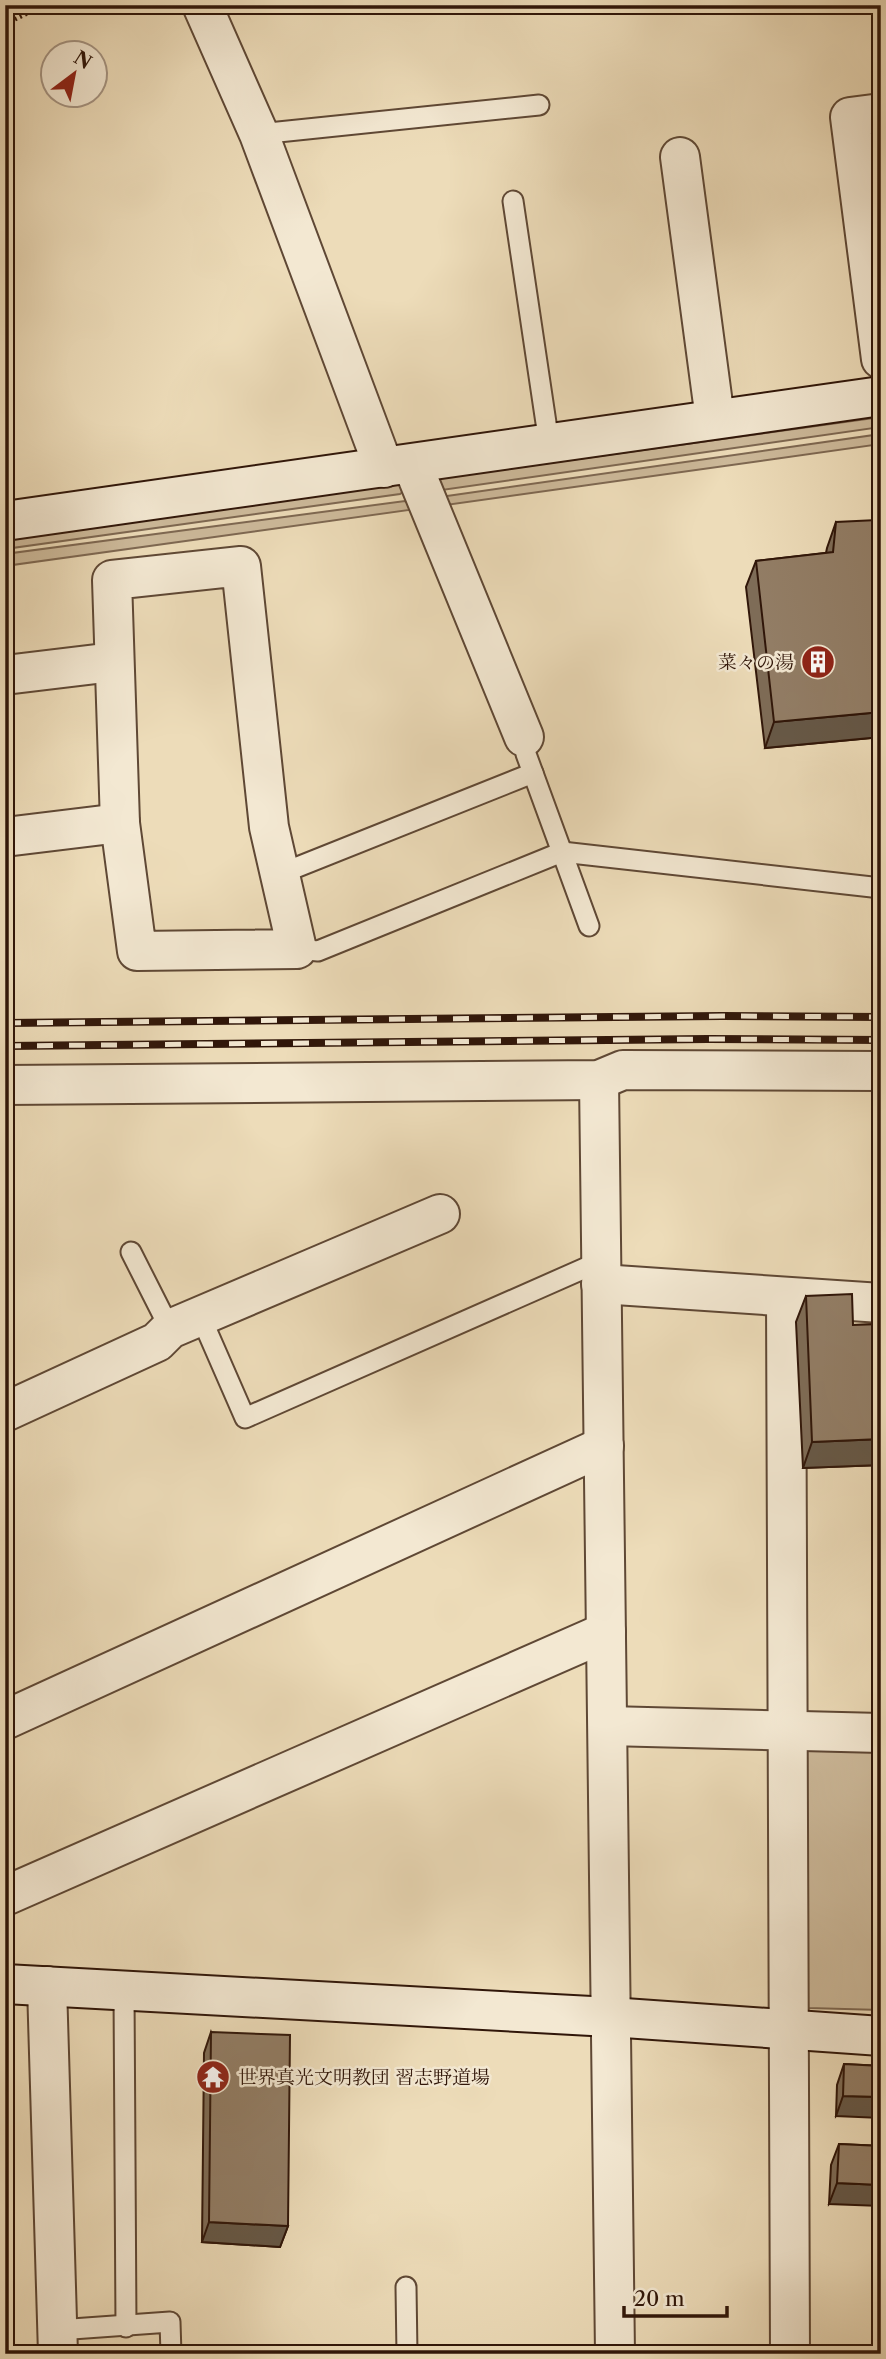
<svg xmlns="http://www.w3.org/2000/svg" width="886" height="2359" font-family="'Libre Caslon Text','Noto Serif JP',serif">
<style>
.green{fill:#cdba9b;stroke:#7e6852;stroke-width:2}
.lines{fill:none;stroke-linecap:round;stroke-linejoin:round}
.lane-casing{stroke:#5f4835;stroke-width:23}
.street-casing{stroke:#5f4835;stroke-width:42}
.secondary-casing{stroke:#301609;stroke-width:42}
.path{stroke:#301609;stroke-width:4.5;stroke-dasharray:2 3.5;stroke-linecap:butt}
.lane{stroke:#f3e8d2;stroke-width:19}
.street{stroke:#f3e8d2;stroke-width:38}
.secondary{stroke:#f3e8d2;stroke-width:38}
.rail-casing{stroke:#301609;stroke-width:8}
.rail{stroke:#f3e8d2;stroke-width:5;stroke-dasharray:16;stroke-linecap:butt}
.wall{fill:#7e6c57;stroke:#301609;stroke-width:2}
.shaded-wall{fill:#665847;stroke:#301609;stroke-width:2}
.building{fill:#927d65;stroke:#301609;stroke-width:2}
.labels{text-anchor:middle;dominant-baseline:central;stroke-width:5;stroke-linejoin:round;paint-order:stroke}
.poi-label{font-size:19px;fill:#301609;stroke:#f3e8d2;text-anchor:end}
</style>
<rect width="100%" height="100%" fill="#eddcb9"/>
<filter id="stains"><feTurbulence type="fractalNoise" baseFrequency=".00286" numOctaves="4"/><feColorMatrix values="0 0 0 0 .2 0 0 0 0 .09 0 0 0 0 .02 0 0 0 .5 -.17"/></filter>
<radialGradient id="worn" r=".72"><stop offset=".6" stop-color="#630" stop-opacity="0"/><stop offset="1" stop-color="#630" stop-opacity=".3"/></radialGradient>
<g class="green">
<polygon points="881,417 881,427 442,490 437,482 441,478"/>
<polygon points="881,434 881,444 446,505 440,497"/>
<polygon points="397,484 402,485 404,491 400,494 5,549 5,538"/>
<polygon points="405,501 409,503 409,510 5,566 5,554"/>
<polygon points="806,1748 881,1748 881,2010 808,2008 793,1992"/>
</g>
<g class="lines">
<g class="lane-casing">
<g id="lane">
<polyline points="259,134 539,105"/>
<polyline points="513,201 549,443"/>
<polyline points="524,737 526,754 589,926"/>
<polyline points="280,874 533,773"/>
<polyline points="297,949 318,951 562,852 881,888"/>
<polyline points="131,1252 170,1329"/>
<polyline points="200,1315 245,1418 601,1261"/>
<polyline points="124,1991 126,2327"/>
<polyline points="406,2287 407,2354"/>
<polyline points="58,2330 170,2322 171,2354"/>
</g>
</g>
<g class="street-casing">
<g id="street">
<polyline points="202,5 259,134 384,468"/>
<polyline points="881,113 850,117 881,359"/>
<polyline points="680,157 715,419"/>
<polyline points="412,464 524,737"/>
<polygon points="241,566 269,827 297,949 137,951 120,823 112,580"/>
<polyline points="5,675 113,662"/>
<polyline points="5,837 120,823"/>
<polyline points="599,1080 615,2354"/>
<polyline points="5,1085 599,1080 623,1070 881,1071"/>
<polyline points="601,1284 881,1303"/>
<polyline points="786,1297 790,2354"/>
<polyline points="5,1412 157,1342 170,1329 440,1214"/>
<polyline points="5,1720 604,1446"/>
<polyline points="608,1726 881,1733"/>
<polyline points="5,1896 606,1632"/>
<polyline points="47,1986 58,2354"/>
</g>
</g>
<g class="secondary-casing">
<g id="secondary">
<polyline points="5,521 881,396"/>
<polyline points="5,1984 610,2017 881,2036"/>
</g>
</g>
<polyline class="path" points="5,24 45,5"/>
<use href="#lane" class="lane"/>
<use href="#street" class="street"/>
<use href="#secondary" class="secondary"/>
<g class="rail-casing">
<g id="rail">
<polyline points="5,1023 722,1016 881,1017"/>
<polyline points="5,1046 708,1039 881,1040"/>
</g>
</g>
<use href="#rail" class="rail"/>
</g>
<g class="wall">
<polygon points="836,522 881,544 881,737 765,748 746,587 756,561 826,553 827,548"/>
<polygon points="806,1296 853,1325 881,1324 881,1465 803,1468 796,1322"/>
<polygon points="211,2032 288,2226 280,2247 202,2242 204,2053"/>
<polygon points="844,2064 881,2066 836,2116 837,2085"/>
<polygon points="839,2144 881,2146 829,2204 831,2165"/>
</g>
<g class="shaded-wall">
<polygon points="881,712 881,737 765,748 774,722"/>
<polygon points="881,1439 881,1465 803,1468 812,1442"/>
<polygon points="843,2096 881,2097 881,2118 836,2116"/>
<polygon points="837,2183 881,2185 881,2206 829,2204"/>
<polygon points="209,2222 288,2226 280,2247 202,2242"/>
</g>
<g class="building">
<polygon points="877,520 881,544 881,712 774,722 756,561 833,552 836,522"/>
<polygon points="852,1294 853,1325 881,1324 881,1439 812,1442 806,1296"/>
<polygon points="211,2032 290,2035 288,2226 209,2222"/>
<polygon points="844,2064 881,2066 881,2097 843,2096"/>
<polygon points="839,2144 881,2146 881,2185 837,2183"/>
</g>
<defs>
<g id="building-disc" transform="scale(1.75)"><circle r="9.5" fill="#8f2418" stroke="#f3e8d2"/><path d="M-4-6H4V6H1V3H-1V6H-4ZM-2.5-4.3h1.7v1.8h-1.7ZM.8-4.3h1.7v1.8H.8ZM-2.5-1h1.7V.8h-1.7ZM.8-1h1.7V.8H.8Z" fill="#fff"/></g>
<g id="temple-disc" transform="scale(1.75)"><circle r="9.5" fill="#8f2418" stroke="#f3e8d2"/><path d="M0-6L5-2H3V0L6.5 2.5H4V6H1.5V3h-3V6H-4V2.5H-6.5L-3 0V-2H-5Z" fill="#fff"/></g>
</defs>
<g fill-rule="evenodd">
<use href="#building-disc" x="818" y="662"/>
<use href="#temple-disc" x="213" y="2077"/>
</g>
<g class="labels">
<g class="poi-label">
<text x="794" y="662">菜々の湯</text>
<text x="238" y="2077" text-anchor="start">世界真光文明教団 習志野道場</text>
</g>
</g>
<rect width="886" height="2359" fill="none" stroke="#eddcb9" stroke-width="28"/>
<rect x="7" y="7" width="872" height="2345" fill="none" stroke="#301609" stroke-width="3.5"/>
<rect x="14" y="14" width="858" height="2331" fill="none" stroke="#301609" stroke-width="2"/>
<g transform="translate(74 74) rotate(32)"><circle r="33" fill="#f3e8d2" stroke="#a59482" stroke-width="2"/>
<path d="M0-5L12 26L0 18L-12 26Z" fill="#8f2418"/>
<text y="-10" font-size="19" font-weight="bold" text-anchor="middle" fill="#301609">N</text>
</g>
<path d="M624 2306v10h103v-10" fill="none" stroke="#301609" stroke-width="3.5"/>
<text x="634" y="2306" font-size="21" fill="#301609" stroke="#f3e8d2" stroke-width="5" paint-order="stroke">20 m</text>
<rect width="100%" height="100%" filter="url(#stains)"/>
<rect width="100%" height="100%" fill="url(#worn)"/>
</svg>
